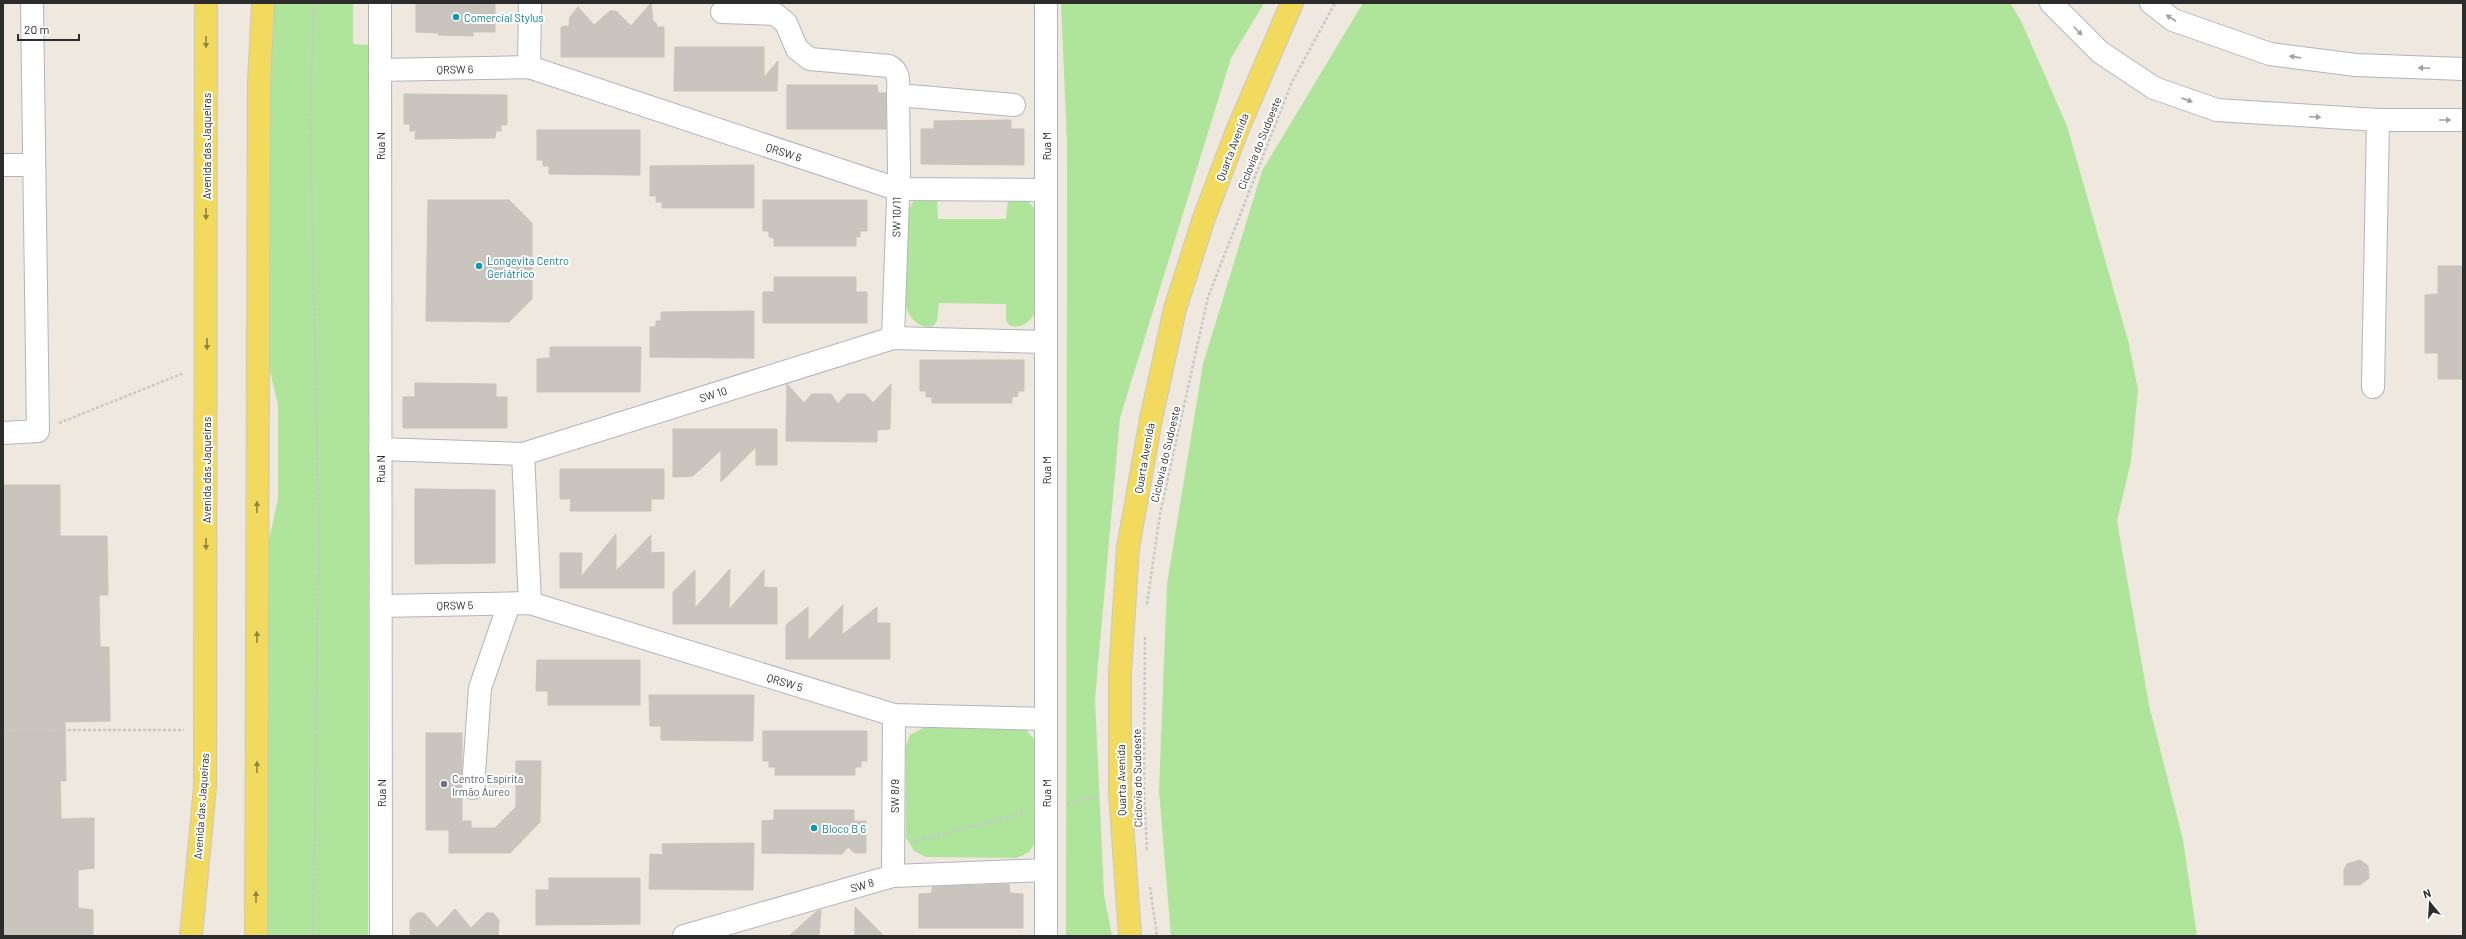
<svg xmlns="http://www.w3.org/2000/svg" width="2466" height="939" font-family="Barlow,sans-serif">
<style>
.green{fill:#afe49b}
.building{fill:#c9c5be;stroke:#c9c4b8}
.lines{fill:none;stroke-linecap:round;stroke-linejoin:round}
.minor-casing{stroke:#b2b4c0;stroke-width:24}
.major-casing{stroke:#c8c8c8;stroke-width:24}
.path{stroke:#c8c8c8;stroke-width:2.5;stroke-dasharray:3 2;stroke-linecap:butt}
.minor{stroke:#fff;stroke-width:22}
.major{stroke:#f2da5f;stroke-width:22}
.oneway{fill:#a0a0a0}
.oneway2{fill:#8f8346}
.culture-dot{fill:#0f9aa8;stroke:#fff;stroke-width:1.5}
.worship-dot{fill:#6b7280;stroke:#fff;stroke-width:1.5}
.labels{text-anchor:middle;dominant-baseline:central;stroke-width:4;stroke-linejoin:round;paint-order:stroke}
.culture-label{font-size:11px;fill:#0d838f;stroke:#fff;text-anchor:start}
.street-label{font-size:11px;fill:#2c2c2c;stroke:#fff}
.worship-label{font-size:11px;fill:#5b616d;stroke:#fff;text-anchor:start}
</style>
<rect width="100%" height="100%" fill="#eee8df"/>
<g class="green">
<polygon points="270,3 353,3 353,44 369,45 368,936 268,936 268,544 278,499 278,405 268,362"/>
<polygon points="1061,3 1264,3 1231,58 1120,418 1095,699 1104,895 1112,936 1066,936 1067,143"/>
<polygon points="1363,3 2010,3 2021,21 2067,126 2129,344 2138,390 2131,461 2117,521 2149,705 2183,840 2197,936 1171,936 1159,791 1167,584 1203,364 1262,171"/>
<path d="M 919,198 L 937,199 L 938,219 L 1006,219 L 1008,200 L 1025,198 L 1035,209 L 1035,313 C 1030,322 1020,330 1009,325 L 1006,320 L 1006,304 L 939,303 L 937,321 L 933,326 C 920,330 909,318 906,306 L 907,215 L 912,203 Z"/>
<polygon points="925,727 1025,729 1036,741 1035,843 1029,852 1017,858 926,857 914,851 906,838 906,746 910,735"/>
</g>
<g class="building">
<polygon points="416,3 495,3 495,32 473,32 473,36 438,35 439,33 416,32"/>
<polygon points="651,3 653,22 656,23 657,27 664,27 664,57 561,57 561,27 569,26 570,17 578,7 594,25 610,11 616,11 631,26"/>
<polygon points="675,47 764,47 764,77 778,61 777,91 674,91"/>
<polygon points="787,85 877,85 878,93 886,93 886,129 787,129"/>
<polygon points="404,94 507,95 507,125 501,125 501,131 496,131 495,138 415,139 416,131 410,131 410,124 404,124"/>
<polygon points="1011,120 1011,129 1024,129 1024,165 921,164 921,129 934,129 934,121"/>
<polygon points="537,130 640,130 640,175 549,174 549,166 543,166 543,160 537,160"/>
<polygon points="754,165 754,208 662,208 662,202 656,202 656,196 650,196 650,166"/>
<polygon points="428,200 509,200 532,223 532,299 509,322 426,321"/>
<polygon points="763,200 867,200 867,231 860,231 860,237 856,237 856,246 774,246 774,238 769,237 769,231 763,231"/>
<polygon points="2438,266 2463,266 2463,379 2438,379 2438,353 2425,353 2425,295 2438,294"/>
<polygon points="774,277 856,277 856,292 867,292 867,323 763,323 763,292 774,292"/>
<polygon points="754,311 754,358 650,357 650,327 656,327 656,321 661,321 661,312"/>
<polygon points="550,347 641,347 640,392 537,392 537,359 550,358"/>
<polygon points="920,360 1024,360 1024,391 1018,391 1018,396 1012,397 1012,403 932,403 932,397 926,397 926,391 920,391"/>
<polygon points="415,383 496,384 496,397 507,397 507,428 403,428 403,397 415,397"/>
<polygon points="787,384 804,403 812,394 831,394 838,404 847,394 865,394 873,403 891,384 890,429 877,430 877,442 786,441"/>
<polygon points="673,429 777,429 777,465 756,465 756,447 721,482 721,450 693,476 673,477"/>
<polygon points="560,469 664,469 664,499 651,499 651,511 570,511 571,499 560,499"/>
<polygon points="3,485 60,485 60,536 107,536 108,595 99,595 100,647 109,647 110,721 65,722 66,781 60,781 61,819 94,818 94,868 78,870 78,908 93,910 93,936 3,936"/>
<polygon points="415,489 495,490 495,563 415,564"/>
<polygon points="616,534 616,571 651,535 651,553 664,552 664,588 560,588 560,553 582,553 581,577"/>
<polygon points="730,569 729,609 764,570 764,587 777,588 777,624 673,624 673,592 695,570 695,608"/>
<polygon points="843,605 842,635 877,607 877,623 890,623 890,659 786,659 786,625 808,607 808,640"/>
<polygon points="537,660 640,660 640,705 548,705 548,691 536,691"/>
<polygon points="649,695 754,695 753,741 661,740 661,726 650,726"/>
<polygon points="763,731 867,731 867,761 861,761 861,767 855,767 855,775 775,775 775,767 769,767 769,761 763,761"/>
<polygon points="426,733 462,733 462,821 471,821 471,828 495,828 516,807 516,761 541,761 540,822 510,853 449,853 449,830 426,830"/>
<polygon points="774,810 854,810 854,821 866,821 866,853 855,853 848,847 842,854 762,853 762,821 774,820"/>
<polygon points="754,843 753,890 649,889 650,854 663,855 662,844"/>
<polygon points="2360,860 2368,866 2369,878 2360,885 2344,885 2344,870 2347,864"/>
<polygon points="549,878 640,878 640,924 536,925 536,890 549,890"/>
<polygon points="1009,884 1010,893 1023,894 1023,928 919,928 919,894 932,893 932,887"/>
<polygon points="855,907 884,936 855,936"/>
<polygon points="455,909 471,928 486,913 493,913 499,920 498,936 410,936 410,920 417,913 424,913 437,928"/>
<polygon points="821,910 819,936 789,936 817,911"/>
</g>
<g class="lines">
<g class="minor-casing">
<g id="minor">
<polyline points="380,3 381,936"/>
<polyline points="1046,3 1046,936"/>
<polyline points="2051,3 2100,52 2154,88 2217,110 2378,120 2463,120"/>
<polyline points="2151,3 2173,20 2270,54 2356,65 2463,69"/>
<path d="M 722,12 L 775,14 L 786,23 L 797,49 L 810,59 L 889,66 C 901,72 898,84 898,95 L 1014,105"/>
<polyline points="529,67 530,3"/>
<polyline points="380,70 529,67 897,189 1046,190"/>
<polyline points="3,165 34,165"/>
<polyline points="893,338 899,170 898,95"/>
<polyline points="2373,387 2378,120"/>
<polyline points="3,433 38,431 32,3"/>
<polyline points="380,449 523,454 893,338 1046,342"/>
<polyline points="523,454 530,603"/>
<polyline points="381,606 530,603 894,715 1046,719"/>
<polyline points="473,788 480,688 509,604"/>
<polyline points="893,876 894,715"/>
<polyline points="684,936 893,876 1046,870"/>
</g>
</g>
<g class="major-casing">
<g id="major">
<polyline points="191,936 205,787 206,3"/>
<polyline points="256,936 259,81 263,3"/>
<polyline points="1130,936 1120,792 1120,673 1128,548 1151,419 1175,309 1204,218 1237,131 1292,3"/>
</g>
</g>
<g class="path">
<polyline points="59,423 184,373"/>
<polyline points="1147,604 1160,514 1208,297 1292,82 1335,3"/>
<polyline points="1145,637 1144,785 1147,852"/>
<polyline points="3,730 184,730"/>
<polyline points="1067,804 1099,796"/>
<polyline points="915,844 916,841 1025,813"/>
<polyline points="1150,887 1157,936"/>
<polyline points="313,936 319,531 310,120 314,3"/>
</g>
<use href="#minor" class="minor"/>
<use href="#major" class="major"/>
</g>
<defs><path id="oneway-solid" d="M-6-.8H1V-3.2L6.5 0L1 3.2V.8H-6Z"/></defs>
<g class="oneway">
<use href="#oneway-solid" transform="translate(2171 18) rotate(-147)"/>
<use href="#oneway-solid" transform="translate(2078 31) rotate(45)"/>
<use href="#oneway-solid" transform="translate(2295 57) rotate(-172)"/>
<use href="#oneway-solid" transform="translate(2424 68) rotate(-178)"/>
<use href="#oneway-solid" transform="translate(2187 100) rotate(20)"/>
<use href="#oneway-solid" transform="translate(2315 117) rotate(3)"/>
<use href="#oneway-solid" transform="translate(2445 120)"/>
</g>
<g class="oneway2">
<use href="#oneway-solid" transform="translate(206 42) rotate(90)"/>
<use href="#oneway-solid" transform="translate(206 214) rotate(90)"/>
<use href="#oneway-solid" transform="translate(207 344) rotate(90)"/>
<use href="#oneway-solid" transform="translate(257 507) rotate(-90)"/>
<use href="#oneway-solid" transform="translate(206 544) rotate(90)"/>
<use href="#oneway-solid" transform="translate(257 637) rotate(-90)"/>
<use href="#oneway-solid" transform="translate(257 767) rotate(-90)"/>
<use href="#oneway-solid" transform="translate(256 897) rotate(-90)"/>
</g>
<g class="culture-dot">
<circle cx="456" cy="17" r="4"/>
<circle cx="479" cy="266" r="4"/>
<circle cx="814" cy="828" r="4"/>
</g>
<circle class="worship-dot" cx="444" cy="784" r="4"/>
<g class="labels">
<g class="culture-label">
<text x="464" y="17">Comercial Stylus</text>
<text x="487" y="260">Longevita Centro<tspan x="487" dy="13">Geriátrico</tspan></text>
<text x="822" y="828">Bloco B 6</text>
</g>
<g class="street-label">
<text transform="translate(455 69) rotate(-1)">QRSW 6</text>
<text transform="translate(1259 143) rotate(-68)">Ciclovia do Sudoeste</text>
<text transform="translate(206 146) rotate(-90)">Avenida das Jaqueiras</text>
<text transform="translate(380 146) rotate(-90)">Rua N</text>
<text transform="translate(1046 146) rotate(-90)">Rua M</text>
<text transform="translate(1232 147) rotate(-69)">Quarta Avenida</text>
<text transform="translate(784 152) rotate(18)">QRSW 6</text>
<text transform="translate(896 217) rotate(-89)">SW 10/11</text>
<text transform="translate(713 394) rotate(-17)">SW 10</text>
<text transform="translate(1165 454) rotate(-77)">Ciclovia do Sudoeste</text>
<text transform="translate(1144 458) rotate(-80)">Quarta Avenida</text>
<text transform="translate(380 469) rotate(-90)">Rua N</text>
<text transform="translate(206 470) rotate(-90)">Avenida das Jaqueiras</text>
<text transform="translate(1046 470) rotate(-90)">Rua M</text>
<text transform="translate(455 605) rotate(-1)">QRSW 5</text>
<text transform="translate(785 682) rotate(17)">QRSW 5</text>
<text transform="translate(1137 778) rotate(-91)">Ciclovia do Sudoeste</text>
<text transform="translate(1121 780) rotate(-91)">Quarta Avenida</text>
<text transform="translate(381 793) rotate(-90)">Rua N</text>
<text transform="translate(1046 793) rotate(-90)">Rua M</text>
<text transform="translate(894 796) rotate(-90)">SW 8/9</text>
<text transform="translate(201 806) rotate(-86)">Avenida das Jaqueiras</text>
<text transform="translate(862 885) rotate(-16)">SW 8</text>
</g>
<g class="worship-label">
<text x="452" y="778">Centro Espírita<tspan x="452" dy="13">Irmão Áureo</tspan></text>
</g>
</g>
<rect width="2466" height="939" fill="none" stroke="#2c2c2c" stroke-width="8"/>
<g transform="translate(2430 903) rotate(342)" stroke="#ffffff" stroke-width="3" paint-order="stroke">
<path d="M0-3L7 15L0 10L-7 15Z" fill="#2c2c2c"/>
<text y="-6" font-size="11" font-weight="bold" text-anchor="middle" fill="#2c2c2c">N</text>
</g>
<path d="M18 34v6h61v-6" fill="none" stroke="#2c2c2c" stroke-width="2"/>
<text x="24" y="34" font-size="12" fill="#2c2c2c" stroke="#ffffff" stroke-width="3" paint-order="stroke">20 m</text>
</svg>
